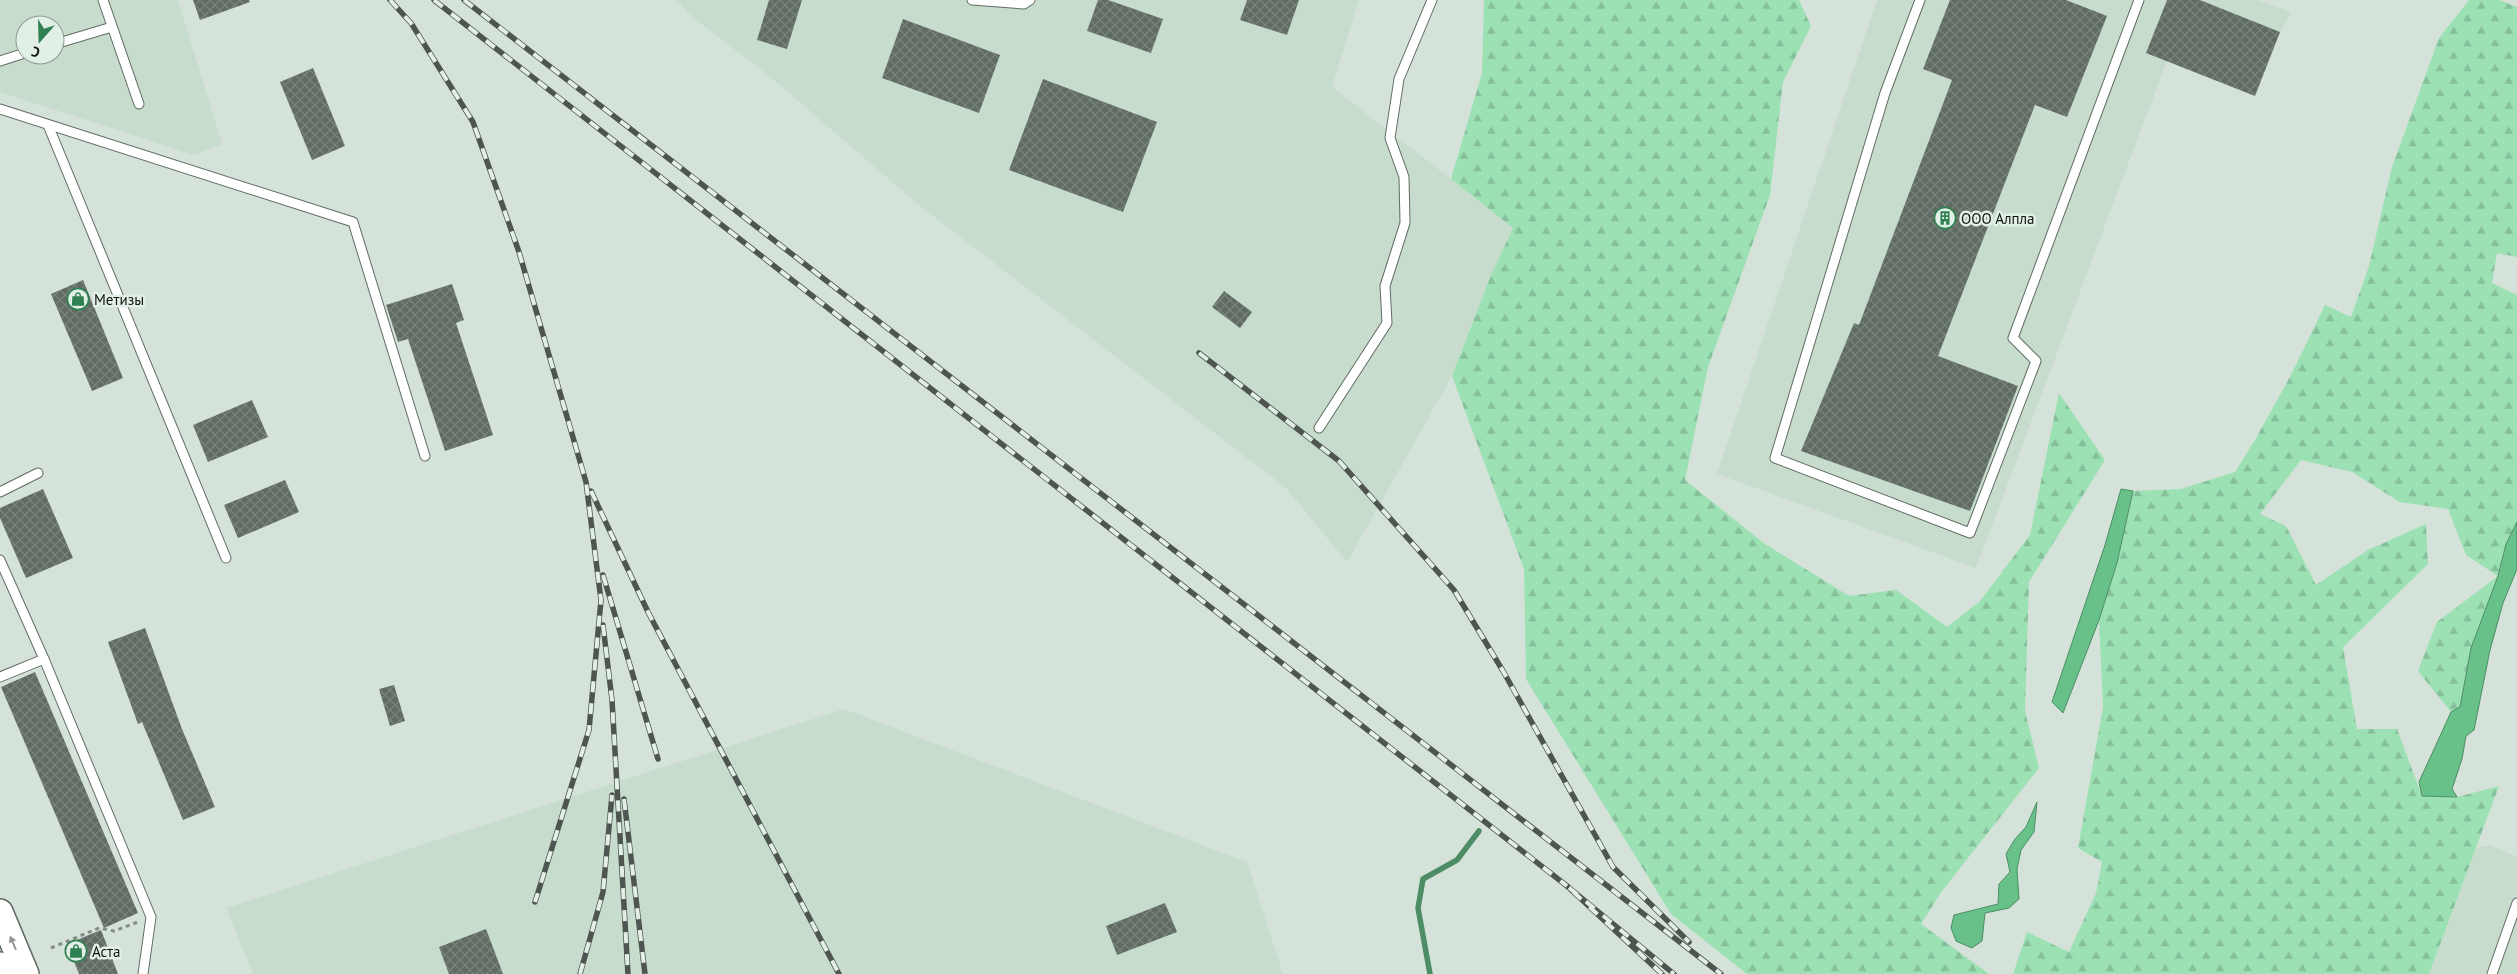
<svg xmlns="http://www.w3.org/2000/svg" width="2517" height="974" font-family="'PT Sans',sans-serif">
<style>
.built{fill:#c7dccd;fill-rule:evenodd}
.forest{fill:url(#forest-firs)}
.water{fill:#67c189;stroke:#4d8d65}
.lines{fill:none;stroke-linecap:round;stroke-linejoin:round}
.stream{stroke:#4d8d65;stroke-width:5.5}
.building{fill:url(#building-cross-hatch)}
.service-casing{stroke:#606c63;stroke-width:11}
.secondary-casing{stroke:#606c63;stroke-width:28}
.path{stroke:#838c86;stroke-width:3;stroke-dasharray:4 4;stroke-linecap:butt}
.service{stroke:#fff;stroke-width:9}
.secondary{stroke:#fff;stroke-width:25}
.rail-casing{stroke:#4e5550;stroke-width:5.5}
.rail{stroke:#e2efe6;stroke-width:4;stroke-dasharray:11;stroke-linecap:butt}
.oneway{fill:#939694}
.labels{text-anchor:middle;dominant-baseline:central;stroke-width:5;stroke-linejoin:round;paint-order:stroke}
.poi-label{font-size:15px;fill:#101512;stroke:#e2efe6;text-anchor:start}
</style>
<defs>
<pattern id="forest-firs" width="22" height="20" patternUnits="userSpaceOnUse" patternTransform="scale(1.25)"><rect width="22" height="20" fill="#9ce1b4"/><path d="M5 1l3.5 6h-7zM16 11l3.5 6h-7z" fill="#85c09a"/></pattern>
<pattern id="building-cross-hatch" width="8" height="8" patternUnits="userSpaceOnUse" patternTransform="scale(1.25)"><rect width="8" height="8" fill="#5f6b63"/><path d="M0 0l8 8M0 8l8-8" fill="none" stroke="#79827c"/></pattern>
</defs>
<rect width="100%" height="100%" fill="#d5e2d9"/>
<g class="built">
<path d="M 0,0 L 178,0 L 222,144 L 194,155 L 0,92 ZM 25,25 L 55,25 L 55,55 L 25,55 Z"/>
<polygon points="677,0 1359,0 1332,87 1513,227 1491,275 1452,376 1347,562 1286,488 919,205 774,80 690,15"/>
<polygon points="1877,0 2258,0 2292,12 2280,32 2255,96 2167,61 1976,568 1717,474"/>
<polygon points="844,709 1247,862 1283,974 253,974 226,908"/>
<polygon points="2490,845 2517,857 2517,974 2429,974 2476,848"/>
</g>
<g class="forest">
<polygon points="1484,0 1799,0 1811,26 1783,82 1770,195 1708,367 1685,480 1765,544 1849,596 1896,590 1947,627 1980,601 2030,535 2059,393 2105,460 2029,582 2025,711 2039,768 1942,891 1921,924 1989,974 1747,974 1671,914 1526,679 1524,569 1452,376 1491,275 1513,228 1451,179 1482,73"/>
<polygon points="2469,0 2499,0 2517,7 2517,257 2497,253 2492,283 2517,295 2517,522 2506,544 2498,576 2471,648 2460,707 2451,712 2418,671 2437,622 2498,576 2466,555 2448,509 2400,502 2352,472 2301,460 2260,514 2286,526 2316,585 2368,550 2426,524 2428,564 2343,647 2357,729 2397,729 2422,796 2457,797 2499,786 2429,974 2013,974 2027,932 2069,952 2096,893 2102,862 2078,848 2103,707 2099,620 2117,563 2133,491 2181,489 2235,472 2255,440 2291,375 2325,305 2351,317 2369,266 2392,167 2439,38"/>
</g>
<g class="water">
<polygon points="2121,489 2133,491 2117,563 2099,620 2063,713 2052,702 2105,545"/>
<polygon points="2517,522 2517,569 2503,603 2490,650 2474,730 2466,736 2462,759 2452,789 2457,797 2422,796 2419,782 2451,712 2460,707 2471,648 2498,576 2506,544"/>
<polygon points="2037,802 2034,832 2021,850 2017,869 2019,899 2009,908 1985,913 1982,941 1972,948 1956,941 1951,928 1954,915 1998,904 1999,884 2010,872 2006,854 2015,839 2026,827"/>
</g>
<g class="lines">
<polyline class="stream" points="1430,974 1418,908 1423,879 1457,860 1479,831"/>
</g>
<g class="building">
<polygon points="193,0 249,0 250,2 200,20"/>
<polygon points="769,0 802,0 787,49 757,40"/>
<polygon points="1098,0 1108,0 1163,19 1151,53 1087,31"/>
<polygon points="1247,0 1299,0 1287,35 1240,20"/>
<polygon points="1950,0 2066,0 2107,16 2067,117 2035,105 1938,356 2018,386 1970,511 1801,451 1854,323 1859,325 1952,80 1923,69"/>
<polygon points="2167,0 2200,0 2280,32 2255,96 2146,53"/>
<polygon points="903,19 1000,55 979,113 882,78"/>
<polygon points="313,68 345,146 312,160 280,82"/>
<polygon points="1043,79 1157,122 1123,212 1009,170"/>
<polygon points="83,280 123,378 92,391 51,294"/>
<polygon points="452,284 464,320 456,323 493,435 445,451 408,339 398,342 386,305"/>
<polygon points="1224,291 1252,312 1240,328 1212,307"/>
<polygon points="252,400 268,437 208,462 193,425"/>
<polygon points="285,480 299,512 238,538 224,505"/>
<polygon points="43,489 73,558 26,578 0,518 0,508"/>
<polygon points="145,628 182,729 215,807 183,820 142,722 138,724 108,642"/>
<polygon points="35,672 138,913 104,928 1,687"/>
<polygon points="394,685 405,721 390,726 379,689"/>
<polygon points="1165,903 1177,932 1117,955 1106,926"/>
<polygon points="486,929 503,974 449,974 439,947"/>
<polygon points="101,930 118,974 79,974 67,944"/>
</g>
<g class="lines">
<g class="service-casing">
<g id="service">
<polyline points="103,0 139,104"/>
<polyline points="972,0 1024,4 1030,0"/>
<polyline points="1920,0 1885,93 1775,458 1970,533 2036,361 2013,338 2139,0"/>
<polyline points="55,44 112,27"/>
<polyline points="0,61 25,53"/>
<polyline points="0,109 353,222 425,456"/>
<polyline points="48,125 226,558"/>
<polyline points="1319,428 1387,323 1385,286 1405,223 1404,177 1390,138 1399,79 1432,0"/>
<polyline points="0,492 38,473"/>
<polyline points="0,560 44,659"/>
<polyline points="0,677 44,659 151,917 143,974"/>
<polyline points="2492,974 2517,903"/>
</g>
</g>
<g class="secondary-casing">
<g id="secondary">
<polyline points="0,912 26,974"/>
<polyline points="0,965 4,974"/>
</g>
</g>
<polyline class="path" points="51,948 99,928 114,931 138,922"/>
<use href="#service" class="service"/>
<use href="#secondary" class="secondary"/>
<g class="rail-casing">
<g id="rail">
<polyline points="390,0 411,23 473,122 519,252 586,482 601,600 589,730 535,902"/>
<polyline points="434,0 1567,886"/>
<polyline points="464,0 1721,974"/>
<polyline points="1199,353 1339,461 1454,590 1503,671 1613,867 1689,942"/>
<polyline points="591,491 648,612 839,974"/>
<polyline points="603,575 658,759"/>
<polyline points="603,625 612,700 628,974"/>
<polyline points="624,799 645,974"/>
<polyline points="580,974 603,892 612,795"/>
<polyline points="1662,974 1567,886 1674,974"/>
</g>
</g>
<use href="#rail" class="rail"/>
</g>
<defs><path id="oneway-solid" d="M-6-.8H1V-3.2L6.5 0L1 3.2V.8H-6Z" transform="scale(1.25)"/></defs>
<use class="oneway" href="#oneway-solid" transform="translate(13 943) rotate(-113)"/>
<defs>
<g id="building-ring" transform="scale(1.125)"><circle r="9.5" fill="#e2efe6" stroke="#308152" stroke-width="1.5"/><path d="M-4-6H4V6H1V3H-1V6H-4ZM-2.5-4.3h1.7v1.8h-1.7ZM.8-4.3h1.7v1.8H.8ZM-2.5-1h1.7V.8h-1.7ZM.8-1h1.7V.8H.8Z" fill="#308152"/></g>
<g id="shop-ring" transform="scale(1.125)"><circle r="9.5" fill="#e2efe6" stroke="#308152" stroke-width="1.5"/><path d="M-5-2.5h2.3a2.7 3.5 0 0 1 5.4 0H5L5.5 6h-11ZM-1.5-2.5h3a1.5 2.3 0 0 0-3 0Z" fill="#308152"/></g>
</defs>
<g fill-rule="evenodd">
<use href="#building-ring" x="1945" y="218"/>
<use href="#shop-ring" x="78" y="299"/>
<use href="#shop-ring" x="76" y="951"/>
</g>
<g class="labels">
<g class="poi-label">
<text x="1961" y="218">ООО Алпла</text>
<text x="94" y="299">Метизы</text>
<text x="92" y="951">Аста</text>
</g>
</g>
<g transform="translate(40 40) rotate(200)"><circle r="24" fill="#e2efe6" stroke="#8e9891"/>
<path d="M0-4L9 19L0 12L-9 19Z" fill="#308152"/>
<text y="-8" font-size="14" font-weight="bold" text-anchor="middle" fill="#101512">С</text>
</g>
</svg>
